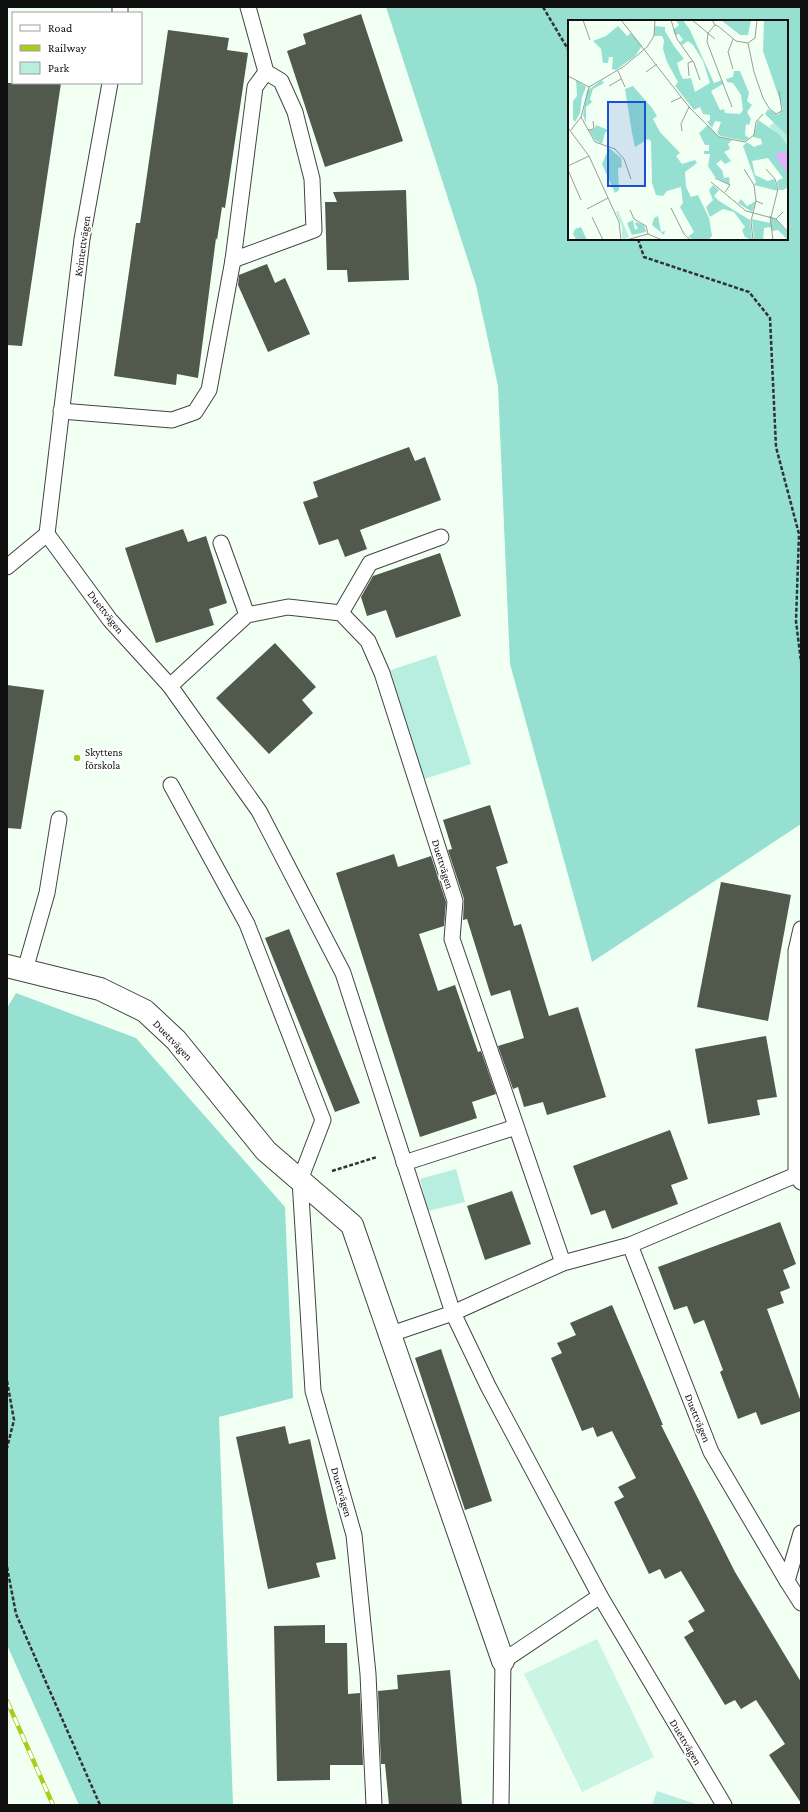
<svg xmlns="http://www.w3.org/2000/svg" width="808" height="1812" font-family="'Crimson Pro',serif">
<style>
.green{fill:#b8eedf}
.forest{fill:#95e0d1;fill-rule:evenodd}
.pitch{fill:#caf4e3}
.building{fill:#50594b}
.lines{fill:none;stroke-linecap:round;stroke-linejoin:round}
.service-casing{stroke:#434343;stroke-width:17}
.minor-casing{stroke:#434343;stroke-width:24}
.path{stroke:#323232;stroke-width:2.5;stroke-dasharray:4 2;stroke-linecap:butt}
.service{stroke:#fff;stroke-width:15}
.minor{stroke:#fff;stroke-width:22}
.rail-casing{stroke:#a9cd1a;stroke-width:4.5}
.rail{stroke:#fff;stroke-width:3;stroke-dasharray:9;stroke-linecap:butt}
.poi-dot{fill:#a9cd1a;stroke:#fff;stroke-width:1.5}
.labels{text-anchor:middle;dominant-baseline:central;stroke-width:4;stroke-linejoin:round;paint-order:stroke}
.street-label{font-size:11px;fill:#101010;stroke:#fff}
.poi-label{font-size:11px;fill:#101010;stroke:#fff;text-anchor:start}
.inset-road{fill:none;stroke:#989f98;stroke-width:1}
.view{fill:#1d4ed8;fill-opacity:0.15;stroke:#1d4ed8;stroke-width:2}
.inset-edge{fill:none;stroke:#101010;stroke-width:2}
</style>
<rect width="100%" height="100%" fill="#f2fff3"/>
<g class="green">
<polygon points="436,655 471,764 418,781 382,673"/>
<polygon points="456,1169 465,1202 428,1211 420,1179"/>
<polygon points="657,1791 699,1805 652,1805"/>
</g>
<g class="forest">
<path d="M 386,7 L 801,7 L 801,824 L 592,962 L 510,664 L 498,386 L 476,285 ZM 569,21 L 787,21 L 787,239 L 569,239 Z"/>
<polygon points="16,993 136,1038 285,1207 293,1398 219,1417 233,1805 79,1805 7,1645 7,1008"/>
</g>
<polygon class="pitch" points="597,1639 654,1757 582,1792 524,1674"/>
<g class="building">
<polygon points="361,14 403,141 325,167 287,51 306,44 303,34"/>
<polygon points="168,30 229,38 227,50 248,53 225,208 222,207 217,240 216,238 198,378 177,374 176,385 114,376 136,223 140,223"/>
<polygon points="7,83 61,83 22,346 7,345"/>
<polygon points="406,190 409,280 348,282 347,270 327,270 325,202 337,202 333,192"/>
<polygon points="267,264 275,283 285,278 310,334 268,352 238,285 239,275"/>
<polygon points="409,447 415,461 425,457 441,500 360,530 367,549 345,557 338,539 319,545 303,502 318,497 313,482"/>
<polygon points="183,529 188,542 206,536 227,603 209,609 214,625 156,643 125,548"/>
<polygon points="440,553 461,616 396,638 386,610 367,616 361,597 373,576"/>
<polygon points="275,643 316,687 302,700 313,713 269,754 216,698"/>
<polygon points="7,685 44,690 21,829 7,828"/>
<polygon points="490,805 508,863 496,867 514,926 521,924 549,1016 578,1007 606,1097 547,1115 543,1102 524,1107 518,1087 513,1089 498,1046 524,1038 510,990 491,996 467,919 463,920 464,899 448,850 452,849 443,820"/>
<polygon points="394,854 398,867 431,856 446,902 444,926 419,934 438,991 455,985 478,1052 481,1051 496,1094 472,1102 477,1118 420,1137 336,873"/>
<polygon points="721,882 791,895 768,1021 697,1007"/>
<polygon points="289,929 360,1103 335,1112 265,938"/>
<polygon points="766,1036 777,1097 757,1100 760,1115 708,1124 695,1049"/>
<polygon points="670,1130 688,1179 671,1185 678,1204 612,1229 605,1210 591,1215 573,1166"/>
<polygon points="512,1191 531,1244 485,1260 467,1206"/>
<polygon points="780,1222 796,1264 783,1270 790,1288 780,1292 784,1303 767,1309 801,1402 801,1411 761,1425 756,1412 738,1419 720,1372 723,1370 704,1320 694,1324 687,1306 674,1310 658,1267"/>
<polygon points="612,1305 663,1425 661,1425 735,1572 801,1682 801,1803 769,1755 785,1744 756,1700 741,1709 735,1700 725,1705 684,1637 694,1631 688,1621 705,1611 681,1571 665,1579 660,1569 649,1574 614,1502 624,1497 618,1487 636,1478 612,1431 597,1437 593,1427 582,1431 551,1358 562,1353 557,1343 576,1335 570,1323"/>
<polygon points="441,1349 492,1501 465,1510 415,1358"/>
<polygon points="285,1426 289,1444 310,1439 336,1559 316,1563 320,1577 268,1589 236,1437"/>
<polygon points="325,1625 325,1643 347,1643 348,1694 360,1693 363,1765 330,1765 330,1780 277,1781 274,1626"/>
<polygon points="450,1670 462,1805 389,1805 385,1764 381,1764 378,1691 398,1689 397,1675"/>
</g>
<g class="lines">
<g class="service-casing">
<g id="service">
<polyline points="120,13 120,7"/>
<polyline points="233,260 314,230 312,179 295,112 281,81 266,72 248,7"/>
<polyline points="61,411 172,420 195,412 209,390 233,260 255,87 266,72"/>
<polyline points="47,534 110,620 170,686 259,811 343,973 453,1313 488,1386 600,1596 724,1805"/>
<polyline points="221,543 247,615"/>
<polyline points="7,567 47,534 82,239 110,83"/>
<polyline points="341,613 370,563 441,537"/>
<polyline points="170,686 247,615 288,607 341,613 368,641 382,673 455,901 452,939 563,1263"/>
<polyline points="171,785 247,924 323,1120 300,1180 313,1391 354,1535 368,1674 374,1805"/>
<polyline points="25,970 47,893 59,819"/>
<polyline points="404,1163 516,1127"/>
<polyline points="796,1175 796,951 801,929"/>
<polyline points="630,1245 711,1452 787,1581 801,1533"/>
<polyline points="391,1334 453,1313 563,1263 630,1245 796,1175 801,1182"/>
<polyline points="787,1581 801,1603"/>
<polyline points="501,1805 503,1661 600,1596"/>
</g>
</g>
<g class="minor-casing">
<polyline id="minor" points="7,966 100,989 145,1011 176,1040 266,1151 352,1225 503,1661"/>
</g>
<g class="path">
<polyline points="543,7 569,51"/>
<polyline points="638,239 644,257 749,292 770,318 776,447 799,534 796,621 801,662"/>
<polyline points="332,1171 377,1157"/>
<polyline points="7,1381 14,1420 7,1448"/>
<polyline points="7,1567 16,1614 100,1805"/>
</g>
<use href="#service" class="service"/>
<use href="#minor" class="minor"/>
<g class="rail-casing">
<polyline id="rail" points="7,1701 53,1805"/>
</g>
<use href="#rail" class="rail"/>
</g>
<circle class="poi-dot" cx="77" cy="758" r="4"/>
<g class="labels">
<g class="street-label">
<text transform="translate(82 246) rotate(-82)">Kvintettvägen</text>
<text transform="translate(106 612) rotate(52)">Duettvägen</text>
<text transform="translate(443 864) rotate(73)">Duettvägen</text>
<text transform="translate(173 1040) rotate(46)">Duettvägen</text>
<text transform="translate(698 1418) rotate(68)">Duettvägen</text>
<text transform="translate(342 1492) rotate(74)">Duettvägen</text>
<text transform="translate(686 1742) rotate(59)">Duettvägen</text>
</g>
<g class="poi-label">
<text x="85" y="752">Skyttens<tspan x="85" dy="13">förskola</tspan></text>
</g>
</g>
<g transform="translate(568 20)">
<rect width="220" height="220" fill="#f2fff3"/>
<path d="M 206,103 L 220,117 L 220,127 L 201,106 ZM 50,191 L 61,217 L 57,219 L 54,218 L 54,207 L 48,192 Z" fill="#b8eedf"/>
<path d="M 108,0 L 115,0 L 122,10 L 146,63 L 154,60 L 155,64 L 143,71 L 152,90 L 156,89 L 157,93 L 172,94 L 175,90 L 173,75 L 165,63 L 159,62 L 158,59 L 165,57 L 166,51 L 172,51 L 181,73 L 179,81 L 184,85 L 179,92 L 183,99 L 181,105 L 178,104 L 177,115 L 181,118 L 177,121 L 152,116 L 149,113 L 153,102 L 147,101 L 144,108 L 139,102 L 142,100 L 142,95 L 135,94 L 132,87 L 126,90 L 107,66 L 110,62 L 99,42 L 95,29 L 96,20 L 94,16 L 86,16 L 87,6 L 97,7 L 97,11 L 106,26 L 116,39 L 109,43 L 112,53 L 115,59 L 123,58 L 127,72 L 142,63 L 135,41 L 125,25 L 120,21 L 114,25 L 112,22 L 115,20 L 111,14 L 107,15 L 105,10 L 111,5 ZM 153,0 L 183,0 L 180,15 L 172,15 ZM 196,0 L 220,0 L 220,117 L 197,94 L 200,89 L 210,95 L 215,89 L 195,31 ZM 50,6 L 59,16 L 63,13 L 74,26 L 67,36 L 48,50 L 44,49 L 45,37 L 41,37 L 40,43 L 35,43 L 33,29 L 25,21 L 38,16 ZM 8,60 L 18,67 L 14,77 L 12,93 L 7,102 L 5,99 L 5,81 L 9,76 ZM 34,60 L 36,63 L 25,69 L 22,79 L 24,82 L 18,87 L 18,103 L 15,95 L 19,71 ZM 65,66 L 84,88 L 89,96 L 85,99 L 92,112 L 112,133 L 108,136 L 114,144 L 127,140 L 129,143 L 117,152 L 118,167 L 123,177 L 130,175 L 141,198 L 144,216 L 140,220 L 126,220 L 120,217 L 126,212 L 112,187 L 115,183 L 113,167 L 99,171 L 95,176 L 88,175 L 84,163 L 83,121 L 80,119 L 67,127 L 64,113 L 57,69 ZM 190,100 L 212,115 L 220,127 L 219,134 L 209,133 L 220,154 L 220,167 L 215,170 L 211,170 L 209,161 L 215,158 L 200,138 L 184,141 L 187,155 L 200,161 L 206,159 L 210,171 L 186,165 L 188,162 L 175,126 L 179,122 L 186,127 L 194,124 L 193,119 L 185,117 ZM 28,105 L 40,110 L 37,113 L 34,124 L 27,120 L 21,110 L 26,110 ZM 140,105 L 151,117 L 164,120 L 160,124 L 162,129 L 156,132 L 163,141 L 157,144 L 153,140 L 148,144 L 154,150 L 156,158 L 161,157 L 162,165 L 147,157 L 140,146 L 142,134 L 136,134 L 136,131 L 141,131 L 141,125 L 137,125 L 131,113 ZM 41,128 L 53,138 L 54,147 L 50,148 L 51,170 L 47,173 L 34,144 ZM 145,165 L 151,170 L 146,176 L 151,181 L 182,200 L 184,220 L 177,217 L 174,210 L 177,207 L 166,192 L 155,189 L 142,197 L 138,187 L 145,180 L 141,170 ZM 173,179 L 179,186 L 188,181 L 184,192 L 170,183 ZM 90,196 L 93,212 L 97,211 L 96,215 L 84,205 L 86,198 ZM 202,196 L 208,199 L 220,213 L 220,220 L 210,210 L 204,211 L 203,207 L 196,208 L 195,220 L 186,220 L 184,199 L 202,203 ZM 65,200 L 67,210 L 70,208 L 67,204 L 68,202 L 76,205 L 78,212 L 64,215 L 59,203 ZM 13,207 L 19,220 L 8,219 L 5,214 L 7,209 Z" fill="#95e0d1"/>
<path d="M 209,132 L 220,132 L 220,154 L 209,139 Z" fill="#e0b2fb"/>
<path class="inset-road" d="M 15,0 L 22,20M 53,0 L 121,87 L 151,117 L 177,122 L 186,115 L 188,102 L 195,94M 103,0 L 109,19 L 126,43 L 132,60M 124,0 L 147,19M 144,0 L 147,5 L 140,13 L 139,22 L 164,87M 147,5 L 150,6 L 168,21 L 180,23 L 187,18 L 189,0M 165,19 L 160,32 L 165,49M 180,23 L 186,52 L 195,78 L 201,88 L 208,94 L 214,91 L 211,71M 50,51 L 57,67M 78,52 L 89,44M 0,56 L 21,67M 121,56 L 120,43 L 125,41M 41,66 L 53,59M 103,82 L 114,77M 13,97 L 27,122 L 47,129 L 56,139 L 63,159M 0,108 L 21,136 L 51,202 L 53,220M 3,110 L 13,97 L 21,67 L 55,47 L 79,27 L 86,16 L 87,0M 20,110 L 26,109 L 25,101M 114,111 L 113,104 L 121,87M 0,146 L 21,136M 176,149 L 186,165 L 188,181 L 195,184M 198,149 L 207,159 L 210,169 L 203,197M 0,150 L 13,180M 147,158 L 162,165 L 157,172M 143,162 L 178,191 L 208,199M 103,188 L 116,214 L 122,220M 19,189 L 40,178M 62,190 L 66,199 L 78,206 L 80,214M 215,192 L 208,199 L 220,212M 202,196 L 205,220M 24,197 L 35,220M 58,220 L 80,214 L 94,220M 185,220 L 183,201 L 188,181"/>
<path class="view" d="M 40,82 L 77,82 L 77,166 L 40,166 Z"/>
<rect width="220" height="220" class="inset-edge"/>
</g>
<rect width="808" height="1812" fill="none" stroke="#101010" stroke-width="16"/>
<rect x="12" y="12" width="130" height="72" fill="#ffffff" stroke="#9f9f9f"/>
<rect x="20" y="25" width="20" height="6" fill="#ffffff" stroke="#9f9f9f"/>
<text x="48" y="32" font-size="12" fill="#101010">Road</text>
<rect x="20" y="45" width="20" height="6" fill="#a9cd1a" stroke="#9f9f9f"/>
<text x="48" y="52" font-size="12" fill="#101010">Railway</text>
<rect x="20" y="62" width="20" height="12" fill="#b8eedf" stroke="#9f9f9f"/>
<text x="48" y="72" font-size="12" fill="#101010">Park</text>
</svg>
